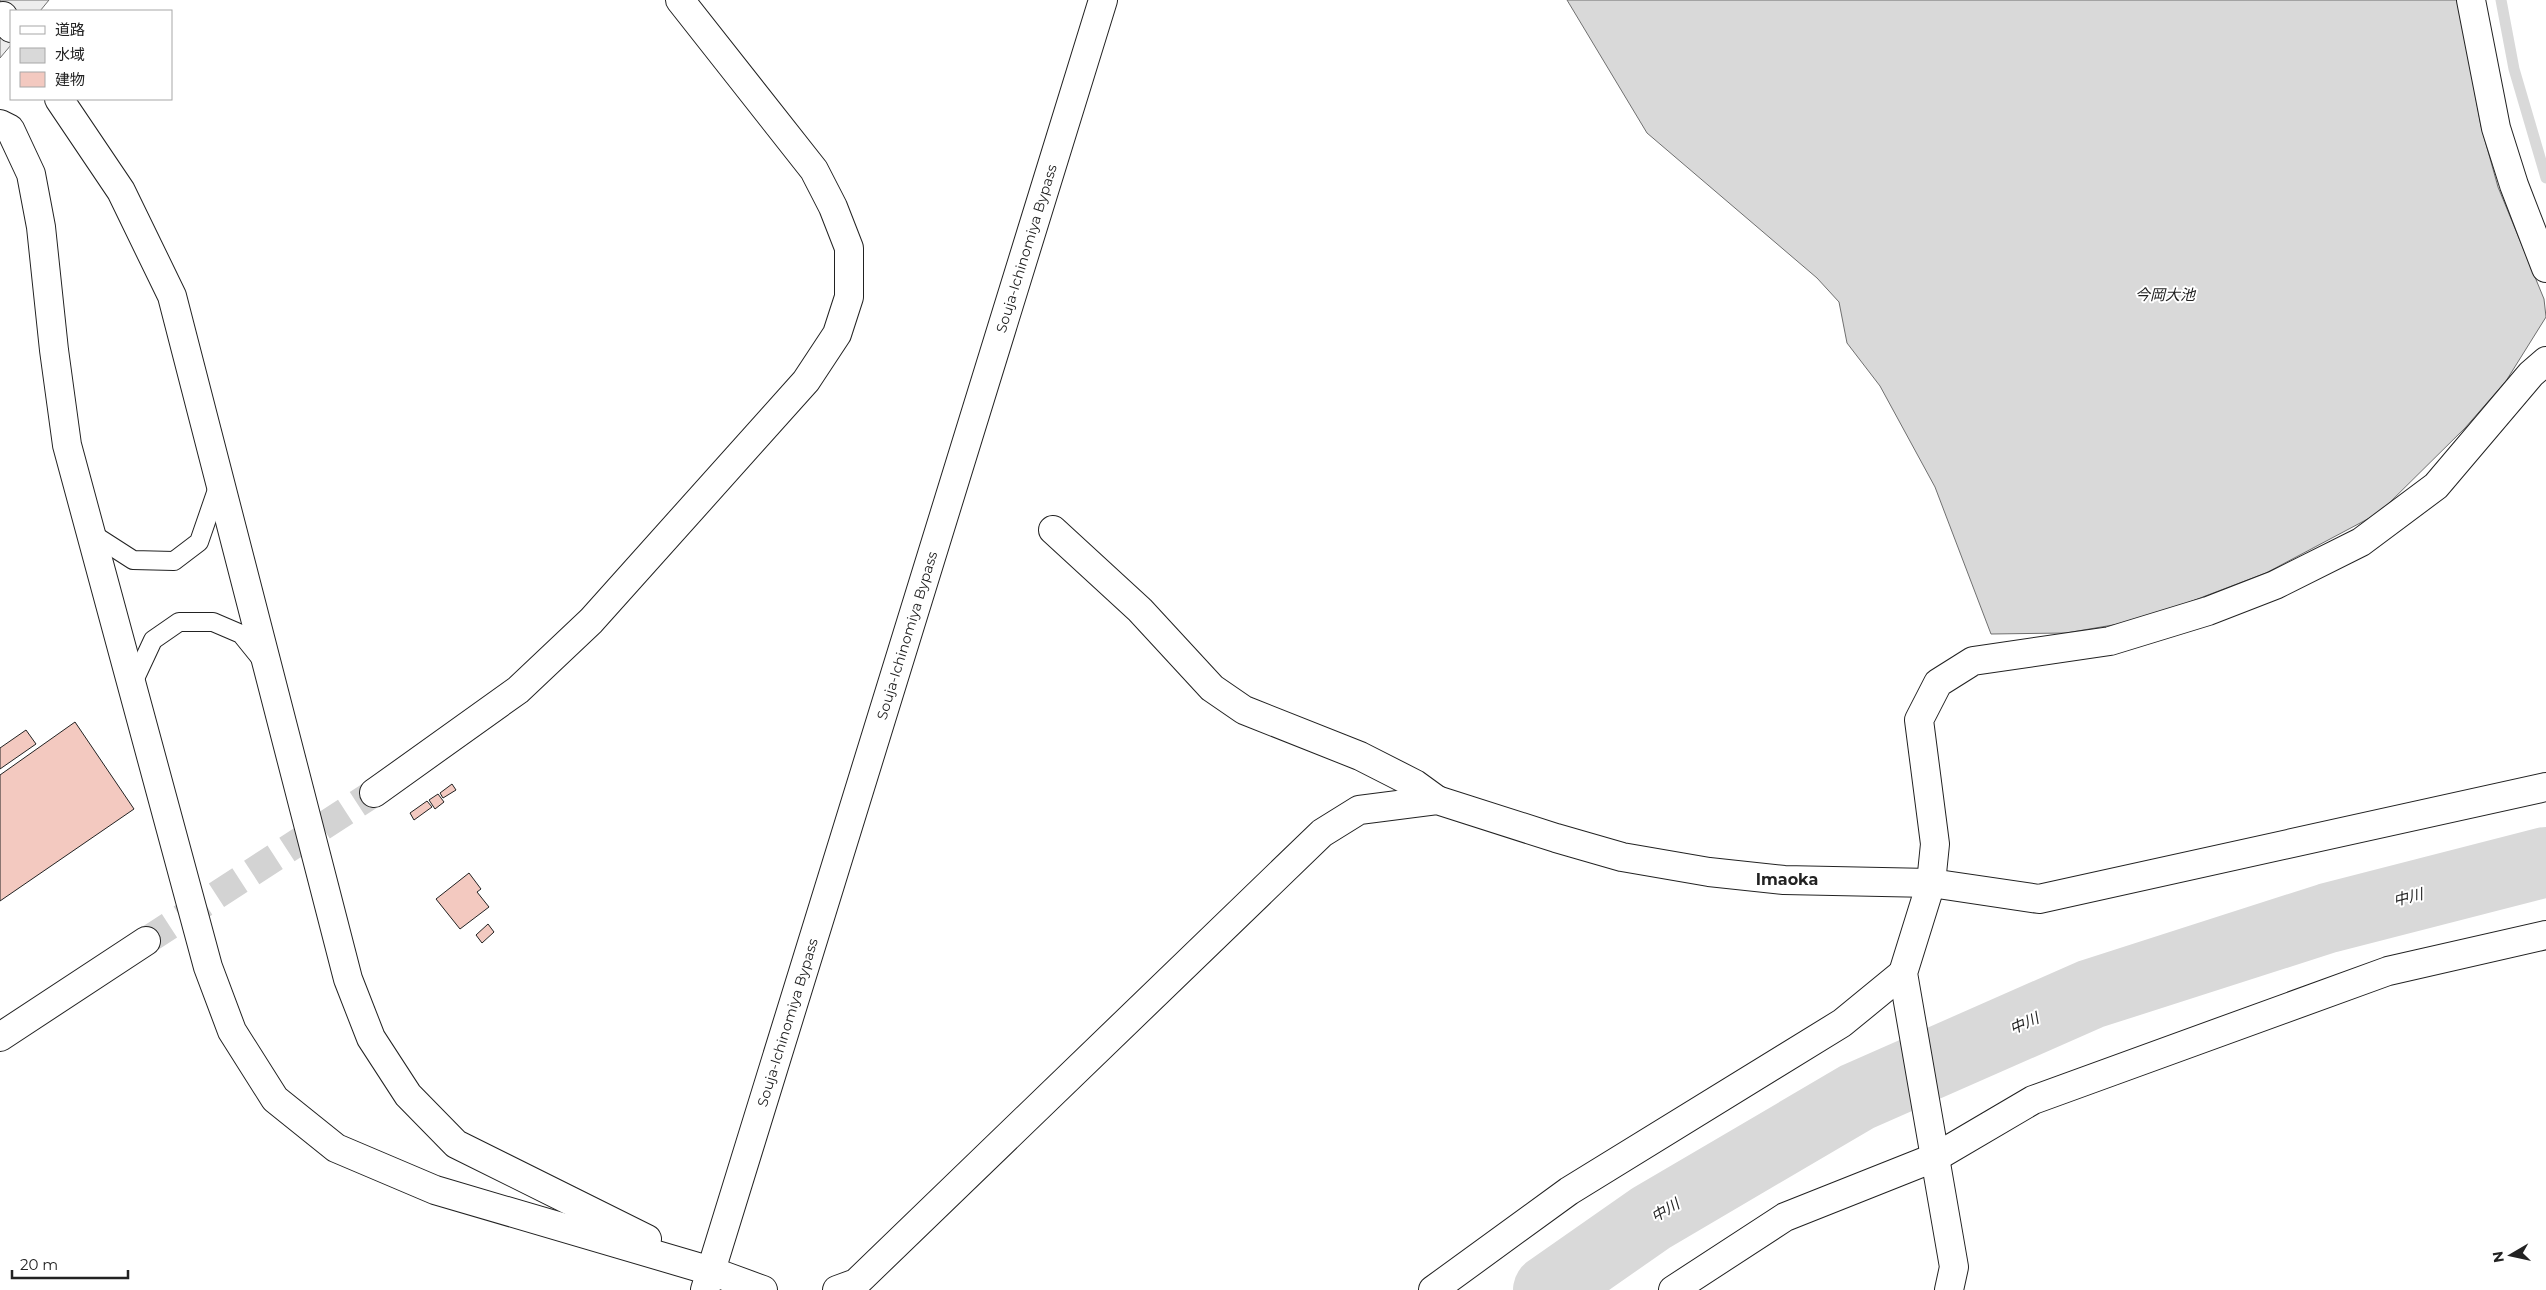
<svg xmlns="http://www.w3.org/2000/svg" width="2546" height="1290" font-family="Montserrat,'Noto Sans JP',sans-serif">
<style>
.parking{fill:#ededed;stroke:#6f6f6f}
.water{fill:#d9d9d9;stroke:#6f6f6f}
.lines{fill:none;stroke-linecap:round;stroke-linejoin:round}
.stream{stroke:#d9d9d9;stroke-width:11}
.river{stroke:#d9d9d9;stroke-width:70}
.building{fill:#f3c9c0;stroke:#222}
.tertiary-tunnel{stroke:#d3d3d3;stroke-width:28;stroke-dasharray:28 14;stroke-linecap:butt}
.service-casing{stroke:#222;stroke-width:20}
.minor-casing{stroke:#222;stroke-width:30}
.tertiary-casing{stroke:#222;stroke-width:30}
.trunk-casing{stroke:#222;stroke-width:30}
.motorway-casing{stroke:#222;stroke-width:30}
.service{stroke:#fff;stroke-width:18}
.minor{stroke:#fff;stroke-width:28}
.tertiary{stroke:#fff;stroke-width:28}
.trunk{stroke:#fff;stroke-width:28}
.motorway{stroke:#fff;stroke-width:28}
.labels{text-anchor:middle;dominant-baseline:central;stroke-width:4;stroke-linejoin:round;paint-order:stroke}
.street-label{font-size:14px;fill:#222;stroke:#fff}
.water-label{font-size:15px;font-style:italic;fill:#222;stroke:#fff}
.quarter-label{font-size:16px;font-weight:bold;fill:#222;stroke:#fff}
</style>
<rect width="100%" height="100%" fill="#fff"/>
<polygon class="parking" points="0,0 49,0 40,11 11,11 11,45 0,58"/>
<polygon class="water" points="1567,0 2458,0 2481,126 2498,187 2544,299 2546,317 2506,381 2465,428 2379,513 2266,573 2142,620 2066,633 1991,634 1935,487 1880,386 1847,343 1839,302 1817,278 1647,133"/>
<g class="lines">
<polyline class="stream" points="2501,0 2514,69 2546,178"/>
<polyline class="river" points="1548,1290 1651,1218 1857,1097 2091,994 2328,918 2546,862"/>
</g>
<g class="building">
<polygon points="75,722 134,809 0,901 0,775"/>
<polygon points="26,730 36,744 0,769 0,748"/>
<polygon points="452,784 456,790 443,798 440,793"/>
<polygon points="438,794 444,802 435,809 429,800"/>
<polygon points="427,801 432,807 414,820 410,813"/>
<polygon points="469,873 481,889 477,892 489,907 460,929 436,899"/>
<polygon points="488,924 494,932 482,943 476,935"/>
</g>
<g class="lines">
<polyline class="tertiary-tunnel" points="146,941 374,793"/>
<g class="service-casing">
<g id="service">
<polyline points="91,533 133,560 174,561 199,542 219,484"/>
<polyline points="132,685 153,640 179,622 213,622 241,634 262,660"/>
</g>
</g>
<g class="minor-casing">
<g id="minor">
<polyline points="2471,0 2496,128 2514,185 2546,268"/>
<polyline points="1053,530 1140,610 1212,688 1244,710 1360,756 1415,784 1437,800"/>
<polyline points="711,1271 763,1290"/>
<polyline points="837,1290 856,1283 1322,833 1359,810 1437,800 1556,838 1622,857 1709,872 1784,880 1931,883 2039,899 2546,787"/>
<polyline points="1433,1290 1569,1191 1842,1023 1903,973"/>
<polyline points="1673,1290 1785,1217 1936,1157 2033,1100 2388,971 2546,935"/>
<polyline points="1949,1290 1954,1267 1903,973 1931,883 1935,844 1919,720 1938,683 1973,661 2110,641 2208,611 2275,585 2361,542 2436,486 2531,374 2546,361"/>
</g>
</g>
<g class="tertiary-casing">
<g id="tertiary">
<polyline points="374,793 518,690 591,621 806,381 837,334 849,297 849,248 833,207 814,170 680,0"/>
<polyline points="0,1037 146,941"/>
</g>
</g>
<g class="trunk-casing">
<g id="trunk">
<path id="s1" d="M 705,1290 L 1103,0"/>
</g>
</g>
<g class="motorway-casing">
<g id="motorway">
<polyline points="0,19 3,16 11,28"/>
<polyline points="59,99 121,191 172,296 348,979 371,1038 408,1095 456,1144 647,1239"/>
<polyline points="0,124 10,129 31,174 41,227 54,350 67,445 208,967 232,1031 275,1099 336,1148 435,1190 711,1271"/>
</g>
</g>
<use href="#service" class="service"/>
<use href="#minor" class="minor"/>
<use href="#tertiary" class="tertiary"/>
<use href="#trunk" class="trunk"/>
<use href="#motorway" class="motorway"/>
</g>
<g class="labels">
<g class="street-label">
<text stroke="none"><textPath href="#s1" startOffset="1090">Souja-Ichinomiya Bypass</textPath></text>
<text stroke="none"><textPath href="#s1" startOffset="685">Souja-Ichinomiya Bypass</textPath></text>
<text stroke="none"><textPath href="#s1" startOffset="280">Souja-Ichinomiya Bypass</textPath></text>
</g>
<g class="water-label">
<text x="2165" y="294">今岡大池</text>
<text transform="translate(2408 897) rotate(-14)">中川</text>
<text transform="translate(2024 1023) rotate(-24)">中川</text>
<text transform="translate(1665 1210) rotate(-31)">中川</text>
</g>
<g class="quarter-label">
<text x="1787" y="879">Imaoka</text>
</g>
</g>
<rect x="10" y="10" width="162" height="90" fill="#ffffff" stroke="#a7a7a7"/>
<rect x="20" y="26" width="25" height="8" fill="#ffffff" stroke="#a7a7a7"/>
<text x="55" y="35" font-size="15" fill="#222222">道路</text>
<rect x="20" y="48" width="25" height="15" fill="#d9d9d9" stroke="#a7a7a7"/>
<text x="55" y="60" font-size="15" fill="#222222">水域</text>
<rect x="20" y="72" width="25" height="15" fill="#f3c9c0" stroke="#a7a7a7"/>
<text x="55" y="85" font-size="15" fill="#222222">建物</text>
<g transform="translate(2511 1255) rotate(261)" stroke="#ffffff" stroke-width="4" paint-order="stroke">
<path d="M0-4L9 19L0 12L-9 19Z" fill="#222222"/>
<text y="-8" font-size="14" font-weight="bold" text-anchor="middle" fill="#222222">N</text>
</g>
<path d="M12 1270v8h116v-8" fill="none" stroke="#222222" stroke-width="2.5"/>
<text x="20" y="1270" font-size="15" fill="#222222" stroke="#ffffff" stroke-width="4" paint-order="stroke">20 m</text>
</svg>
